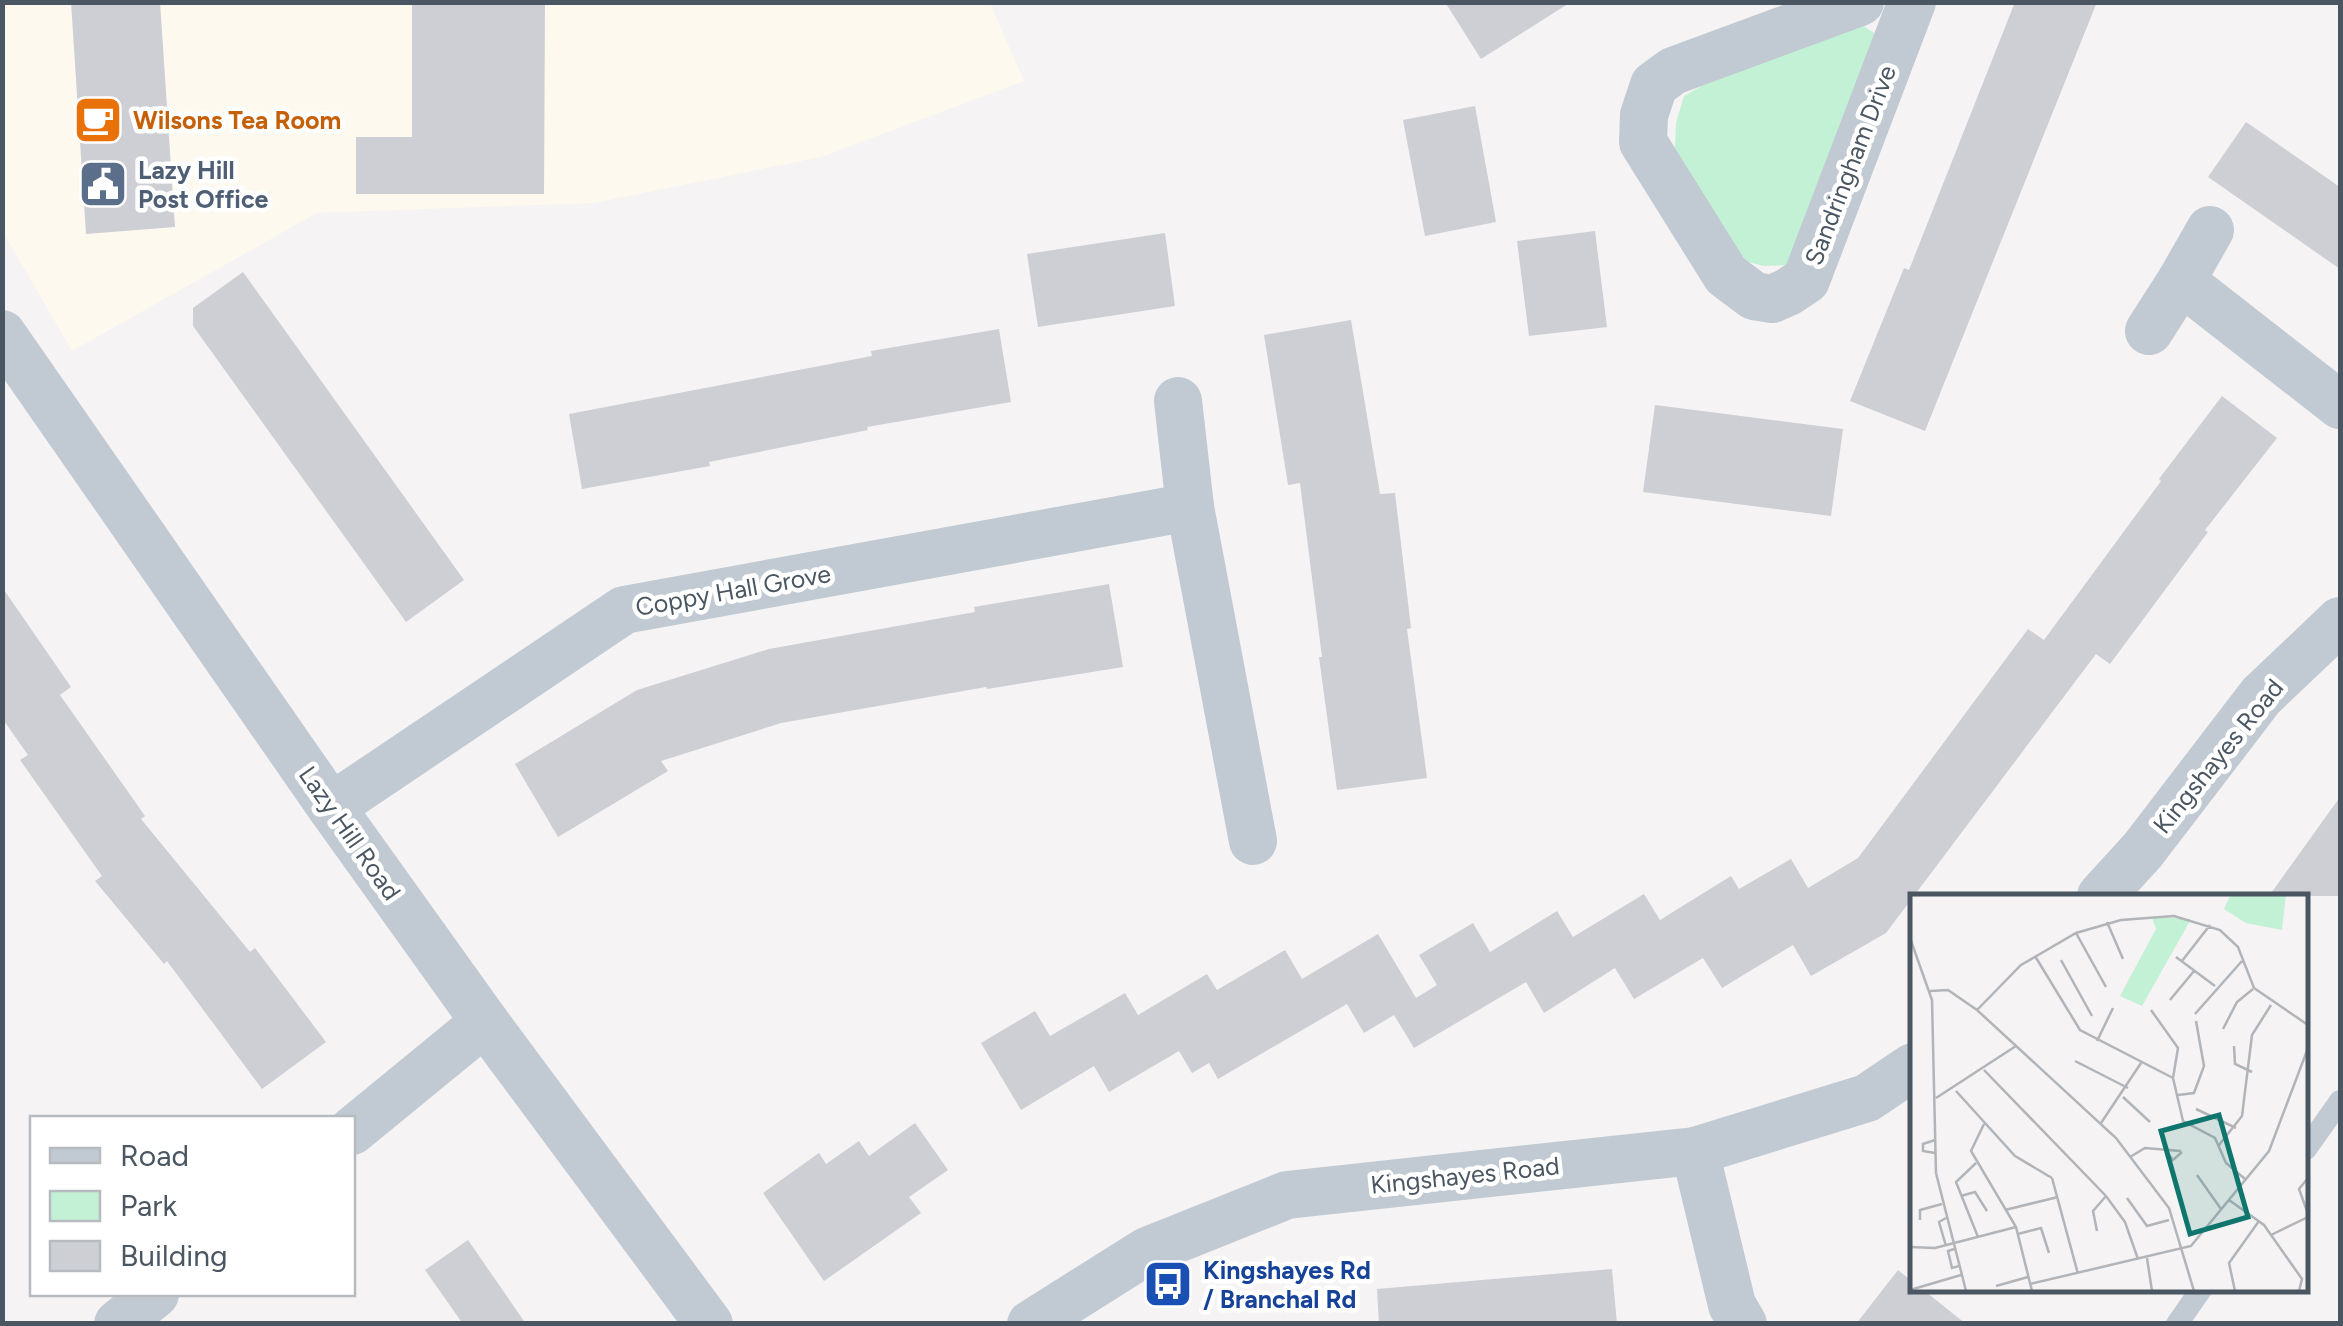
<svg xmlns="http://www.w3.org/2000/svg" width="2343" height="1326" font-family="Figtree,sans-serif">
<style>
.commercial{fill:#fdf9ef}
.green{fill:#c3f1d5}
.building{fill:#cdcfd5}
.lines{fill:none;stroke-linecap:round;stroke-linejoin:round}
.lane{stroke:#c1cad2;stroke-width:22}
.street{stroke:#c1cad2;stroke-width:48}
.labels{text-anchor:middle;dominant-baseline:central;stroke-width:9;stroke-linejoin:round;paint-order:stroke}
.food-label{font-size:25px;font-weight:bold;fill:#c56008;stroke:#fff;text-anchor:start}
.street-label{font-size:25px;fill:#4a5661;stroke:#fff}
.service-label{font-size:25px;font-weight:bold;fill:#4e5e75;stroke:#fff;text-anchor:start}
.transit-label{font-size:25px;font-weight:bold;fill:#164399;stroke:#fff;text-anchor:start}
.inset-road{fill:none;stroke:#b1b4b9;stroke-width:2.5}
.view{fill:#0f766e;fill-opacity:0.15;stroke:#0f766e;stroke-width:5}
.inset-edge{fill:none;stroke:#4a5661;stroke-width:5}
</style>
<rect width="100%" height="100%" fill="#f5f3f3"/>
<polygon class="commercial" points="3,3 990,3 1024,81 821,157 594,203 317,213 72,351 3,232"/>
<polygon class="green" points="1860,24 1879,36 1791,265 1764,266 1744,261 1675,148 1676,123 1684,96 1709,82"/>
<g class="building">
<polygon points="71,2 160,2 175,227 86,234"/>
<polygon points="412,2 545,2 544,194 356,194 356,137 412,137"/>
<polygon points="1445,2 1571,2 1481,59"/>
<polygon points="2015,2 2097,2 1925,431 1850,401 1904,268 1909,270"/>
<polygon points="1475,106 1496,222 1425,236 1403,120"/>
<polygon points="2246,122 2340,187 2340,269 2208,177"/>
<polygon points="1595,231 1607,327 1529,336 1517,241"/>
<polygon points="1165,233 1175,306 1038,327 1027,254"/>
<polygon points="243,272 464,580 406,622 193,326 193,308"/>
<polygon points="1351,320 1380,494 1395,493 1411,628 1407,629 1427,778 1337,790 1319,657 1322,657 1300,483 1288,485 1264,335"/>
<polygon points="999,329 1011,402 867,427 868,430 709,462 710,466 582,489 569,414 872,356 871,351"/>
<polygon points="2222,396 2277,438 2205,530 2208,532 2110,664 2096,654 1886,933 1811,976 1793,945 1722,988 1703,958 1634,999 1615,968 1544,1013 1526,982 1414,1048 1394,1015 1364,1033 1347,1004 1218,1079 1209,1063 1192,1073 1179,1051 1109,1092 1094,1066 1021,1110 981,1043 1035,1011 1050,1036 1125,993 1138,1015 1207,974 1217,990 1285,950 1302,979 1378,934 1416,998 1437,985 1419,955 1473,923 1490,952 1557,911 1573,937 1644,894 1660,920 1731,876 1739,889 1791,859 1808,888 1858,858 2028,629 2044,640 2161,481 2159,479"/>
<polygon points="1655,405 1843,429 1831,516 1643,492"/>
<polygon points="1109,584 1123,667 987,689 986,687 781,723 661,761 668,771 558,837 515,764 637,690 769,649 975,612 974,607"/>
<polygon points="2,587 71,687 60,695 145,816 141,819 250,952 255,948 326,1042 262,1089 167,961 164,964 95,881 102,876 20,760 28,755 2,718"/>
<polygon points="2340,797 2340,896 2269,896"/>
<polygon points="915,1123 948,1170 909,1197 921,1213 824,1281 763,1193 819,1153 826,1164 859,1141 869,1156"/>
<polygon points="468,1240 526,1324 463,1324 425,1270"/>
<polygon points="1612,1269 1617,1324 1379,1324 1377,1289"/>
<polygon points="1898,1270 1913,1282 1913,1288 1921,1288 1966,1324 1856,1324"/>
</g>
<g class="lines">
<g class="lane">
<polyline points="2306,1149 2340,1101"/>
<polyline points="2177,1324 2202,1288"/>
</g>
<g class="street">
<polyline points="1860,2 1673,71 1654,85 1644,115 1643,142 1726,275 1754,296 1772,299 1788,292 1806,280 1912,2"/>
<polyline points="2181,281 2340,405"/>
<polyline points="2149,331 2181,281 2210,230"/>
<polyline points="2,334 331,807 485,1022 709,1324"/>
<polyline points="1178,401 1190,507 1253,841"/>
<polyline points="331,807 624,610 1190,507"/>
<polyline points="2101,896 2143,850 2261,696 2340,621"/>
<polyline points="352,1131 485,1022"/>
<polyline points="1695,1151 1732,1305 1743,1324"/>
<polyline points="118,1324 155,1294"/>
<polyline points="1031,1324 1147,1251 1287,1195 1695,1151 1867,1098 1913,1067"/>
</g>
</g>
<defs>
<g id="cafe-square" transform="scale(2.5)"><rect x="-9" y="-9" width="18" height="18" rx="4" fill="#e8710a" stroke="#fff"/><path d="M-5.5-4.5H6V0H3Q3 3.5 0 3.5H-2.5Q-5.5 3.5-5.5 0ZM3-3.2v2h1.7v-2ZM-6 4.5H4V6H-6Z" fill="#fff"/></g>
<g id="civic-square" transform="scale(2.5)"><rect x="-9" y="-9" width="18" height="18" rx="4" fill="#5c6f8a" stroke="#fff"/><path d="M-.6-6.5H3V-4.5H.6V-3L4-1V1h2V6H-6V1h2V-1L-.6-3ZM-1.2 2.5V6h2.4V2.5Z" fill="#fff"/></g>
<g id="bus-square" transform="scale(2.5)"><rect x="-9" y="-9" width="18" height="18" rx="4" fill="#1a4fb4" stroke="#fff"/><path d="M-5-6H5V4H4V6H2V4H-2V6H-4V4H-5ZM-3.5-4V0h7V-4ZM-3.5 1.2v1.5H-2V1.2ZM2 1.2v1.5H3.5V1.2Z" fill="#fff"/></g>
</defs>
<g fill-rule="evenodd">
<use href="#cafe-square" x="98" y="120"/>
<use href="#civic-square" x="103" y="184"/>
<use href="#bus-square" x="1168" y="1284"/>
</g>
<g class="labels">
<g class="food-label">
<text x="133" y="120">Wilsons Tea Room</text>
</g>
<g class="street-label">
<text transform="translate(1850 165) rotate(-69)">Sandringham Drive</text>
<text transform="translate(733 590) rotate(-10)">Coppy Hall Grove</text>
<text transform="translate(2218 756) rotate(-51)">Kingshayes Road</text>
<text transform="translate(350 833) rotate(55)">Lazy Hill Road</text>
<text transform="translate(1465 1175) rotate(-6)">Kingshayes Road</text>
</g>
<g class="service-label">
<text x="138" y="170">Lazy Hill<tspan x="138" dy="29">Post Office</tspan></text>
</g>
<g class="transit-label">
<text x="1203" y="1270">Kingshayes Rd<tspan x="1203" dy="29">/ Branchal Rd</tspan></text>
</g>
</g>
<g transform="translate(1910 894)">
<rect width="398" height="398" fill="#f5f3f3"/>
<path d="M 321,0 L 376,0 L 372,36 L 336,29 L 314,15 ZM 242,23 L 281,25 L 232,112 L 210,102 L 246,35 Z" fill="#c3f1d5"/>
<path class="inset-road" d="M 197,28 L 213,65M 166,39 L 196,93M 0,44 L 22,106 L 26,279 L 56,397M 125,62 L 170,136 L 263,184 L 273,227 L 305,244 L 316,269 L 335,285M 266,63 L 305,92M 151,66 L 182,122M 272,67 L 300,31M 20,97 L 38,96 L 67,116 L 206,244 L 259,314 L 284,397M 260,106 L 284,77M 67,116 L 111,71 L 166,39 L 211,26 L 264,22 L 310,36 L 328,53 L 344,94 L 398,131M 241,116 L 268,154 L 263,184M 285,120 L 332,67M 313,135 L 327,108 L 343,95M 187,147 L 203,114M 324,152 L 325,170 L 342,178M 165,167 L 218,194M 74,176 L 196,302 L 215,328 L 228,365M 46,197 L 105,262 L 142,284M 268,201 L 284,199 L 294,172 L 286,127M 213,203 L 240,228M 26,204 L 106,152M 286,215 L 326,234M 191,229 L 231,169M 74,230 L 61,257 L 106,333 L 122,397M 25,246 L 13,250 L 13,257 L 25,259M 309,251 L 332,222 L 342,141 L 361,111M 220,263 L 235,254 L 270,257 L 271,259 L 263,266 L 255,256M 66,269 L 46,288 L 68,343M 287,281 L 311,315M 142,284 L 168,380M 398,284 L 389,295 L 398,320M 51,302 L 65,298 L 77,317M 217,304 L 237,332 L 259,326M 319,306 L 354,331 L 392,385 L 389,397M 95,316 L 148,303M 36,324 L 29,328 L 36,352M 10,326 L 10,316 L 32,310M 187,337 L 183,317 L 196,302M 108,340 L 131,334 L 139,359M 361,341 L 398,323M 0,353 L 25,354 L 106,333M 44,355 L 38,357 L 42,374 L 49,372M 237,364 L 242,397M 120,390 L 281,352 L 359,257 L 398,154M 86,392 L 118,383M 0,396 L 51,381M 325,397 L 319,369 L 349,327"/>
<path class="view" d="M 309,221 L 338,323 L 280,340 L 251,237 Z"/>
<rect width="398" height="398" class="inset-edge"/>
</g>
<rect width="2343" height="1326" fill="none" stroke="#4a5661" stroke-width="10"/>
<rect x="30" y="1116" width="325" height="180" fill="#ffffff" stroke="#b7bbc0" stroke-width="2.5"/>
<rect x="50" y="1148" width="50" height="15" fill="#c1cad2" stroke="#b7bbc0" stroke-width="2.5"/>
<text x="120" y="1166" font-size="30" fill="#4a5661">Road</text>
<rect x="50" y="1191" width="50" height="30" fill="#c3f1d5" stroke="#b7bbc0" stroke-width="2.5"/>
<text x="120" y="1216" font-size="30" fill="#4a5661">Park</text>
<rect x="50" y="1241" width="50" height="30" fill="#cdcfd5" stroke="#b7bbc0" stroke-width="2.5"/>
<text x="120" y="1266" font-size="30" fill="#4a5661">Building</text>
</svg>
